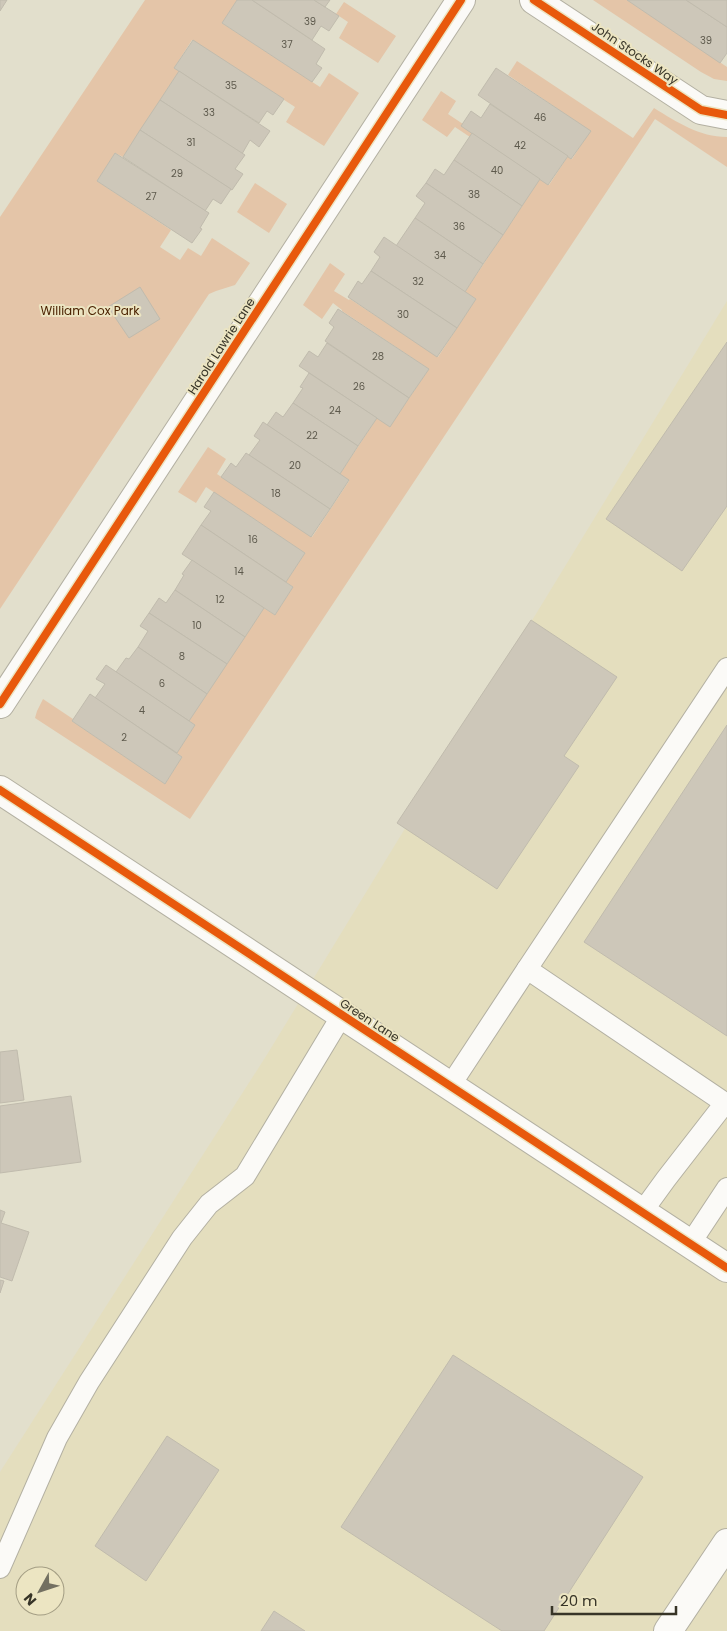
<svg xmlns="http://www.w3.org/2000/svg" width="727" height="1631" font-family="Poppins,sans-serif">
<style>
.built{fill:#e4debe;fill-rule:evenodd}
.green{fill:#e4c5a8}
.building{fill:#cdc7b9;stroke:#c0bbad}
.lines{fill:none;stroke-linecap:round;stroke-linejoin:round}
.service-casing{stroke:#b3b0a2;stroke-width:22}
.minor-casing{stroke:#b3b0a2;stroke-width:30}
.tertiary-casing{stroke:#b3b0a2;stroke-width:30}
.service{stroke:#fbfaf7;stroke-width:20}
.minor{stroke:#fbfaf7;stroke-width:28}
.tertiary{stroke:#fbfaf7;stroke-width:28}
.cycleway-casing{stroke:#ece5c2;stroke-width:11}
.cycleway{stroke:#e8590c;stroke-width:8}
.labels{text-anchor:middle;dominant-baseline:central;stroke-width:4;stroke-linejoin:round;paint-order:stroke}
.number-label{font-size:10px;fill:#5e5a4d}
.street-label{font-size:12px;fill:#373427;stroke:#ece5c2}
.park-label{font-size:12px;fill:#4b2200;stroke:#ece5c2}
</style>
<rect width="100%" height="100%" fill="#e2dfcc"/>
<path class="built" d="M 727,301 L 727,1631 L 0,1631 L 0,1472 L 268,1053 ZM 25,1576 L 55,1576 L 55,1606 L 25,1606 Z"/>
<g class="green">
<polygon points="145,0 237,0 222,23 320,87 329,73 359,93 324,146 286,122 295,107 192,40 174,68 179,71 123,157 115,153 97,181 171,230 160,247 180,260 188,248 201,256 212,238 250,263 235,285 216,291 209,294 205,300 0,609 0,217"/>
<polygon points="593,0 627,0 727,67 727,81 714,79 701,72"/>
<polygon points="344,2 396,36 378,63 339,38 348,22 336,14"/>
<path d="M 517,61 L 633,138 L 654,108 C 677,122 699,137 727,137 L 727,167 L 655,119 L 190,819 L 35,718 L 37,711 L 43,699 L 73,719 L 72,721 L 165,784 L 182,757 L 177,753 L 195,725 L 189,721 L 264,608 L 275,615 L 293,587 L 286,582 L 305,553 L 206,487 L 196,503 L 178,492 L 208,447 L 226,459 L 217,474 L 312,537 L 349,481 L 340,474 L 377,418 L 390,426 L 429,369 L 342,311 L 342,310 L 333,303 L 322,319 L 303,305 L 330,263 L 345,274 L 334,291 L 349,300 L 350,299 L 438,357 L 476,299 L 465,292 L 540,179 L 549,185 L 568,156 L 572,159 L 590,131 L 508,75 Z"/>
<polygon points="441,91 456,101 448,114 463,124 472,133 470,137 455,127 447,137 422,120"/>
<polygon points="255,183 287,204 269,233 237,212"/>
</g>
<g class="building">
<polygon points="0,0 7,0 0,11"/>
<polygon points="237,0 252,0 325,49 316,64 322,68 312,82 222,23"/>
<polygon points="252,0 314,0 339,16 329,31 321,26 312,40"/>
<polygon points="314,0 330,0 325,7"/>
<polygon points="627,0 686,0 727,27 727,53 720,63"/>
<polygon points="686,0 727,0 727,27"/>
<polygon points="193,40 284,99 273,115 267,111 259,123 174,68"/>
<polygon points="496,68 591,131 571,159 478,95"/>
<polygon points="179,71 270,131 259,147 250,140 242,154 160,100"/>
<polygon points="160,100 245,155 235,169 243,174 232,190 140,130"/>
<polygon points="490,104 568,156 548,185 461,126 471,111 481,118"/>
<polygon points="140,130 231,189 221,204 213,199 205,211 123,157"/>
<polygon points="472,133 540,179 522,206 454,160"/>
<polygon points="115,153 209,213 200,228 202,229 192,243 97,181"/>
<polygon points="454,160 522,206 503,235 426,183 435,169 444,175"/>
<polygon points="426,183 503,235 483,264 415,218 425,203 416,196"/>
<polygon points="415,218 483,264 465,292 396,246"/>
<polygon points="384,237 476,299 457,328 371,271 380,257 374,252"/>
<polygon points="371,271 457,328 437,357 348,297 358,281 362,284"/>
<polygon points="140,287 160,319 129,338 108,307"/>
<polygon points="338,309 429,369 409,398 325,341 334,327 329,323"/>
<polygon points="727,342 727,506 682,571 606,519"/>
<polygon points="327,343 409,398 390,427 299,366 309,351 318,357"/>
<polygon points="309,373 377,418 358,446 293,403 303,388 300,387"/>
<polygon points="293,403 358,446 340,474 267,425 276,412 283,417"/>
<polygon points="263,422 349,480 330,509 249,455 260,440 254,436"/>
<polygon points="246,453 330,509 311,537 221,477 231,463 236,467"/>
<polygon points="214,492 305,553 286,582 201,525 211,511 204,507"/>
<polygon points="201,525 293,587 275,615 182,554"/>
<polygon points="192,560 264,608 245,637 175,590 184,575 182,574"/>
<polygon points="175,590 245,637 227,664 149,613 159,598 166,603"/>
<polygon points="149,613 227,664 207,694 138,647 148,631 140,626"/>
<polygon points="531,620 617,677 564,756 579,766 497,889 397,823"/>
<polygon points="138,647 207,694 189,721 116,672 126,658 129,659"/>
<polygon points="106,665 195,725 177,753 95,698 105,684 96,679"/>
<polygon points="90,694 182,757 165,784 72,721"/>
<polygon points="727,725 727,1036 584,942"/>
<polygon points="17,1050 24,1100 0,1103 0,1052"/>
<polygon points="71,1096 81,1162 0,1173 0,1106"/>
<polygon points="0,1210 5,1212 1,1223 29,1232 12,1281 0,1277"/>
<polygon points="0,1280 4,1281 0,1293"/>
<polygon points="453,1355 643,1477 544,1631 502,1631 341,1527"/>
<polygon points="167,1436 219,1470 146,1581 95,1546"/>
<polygon points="274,1611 305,1631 261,1631"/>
</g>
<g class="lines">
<g class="service-casing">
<g id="service">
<polyline points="527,969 727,668"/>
<polyline points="450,1086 527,969 725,1103 666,1179 642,1212"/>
<polyline points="690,1244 727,1188"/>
<polyline points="0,1568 57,1438 89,1382 182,1238 209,1204 245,1176 342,1015"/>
</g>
</g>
<g class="minor-casing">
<g id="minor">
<polyline points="534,0 701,110 727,115"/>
<polyline points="0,704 461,0"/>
<polyline points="668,1631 727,1543"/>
</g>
</g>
<g class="tertiary-casing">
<polyline id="tertiary" points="0,790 727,1268"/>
</g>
<use href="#service" class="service"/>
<use href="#minor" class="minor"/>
<use href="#tertiary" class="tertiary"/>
<g class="cycleway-casing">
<g id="cycleway">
<polyline points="534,0 701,110 727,115"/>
<polyline points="0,704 461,0"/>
<polyline points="0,790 727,1268"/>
</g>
</g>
<use href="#cycleway" class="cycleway"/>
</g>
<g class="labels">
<g class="number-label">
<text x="310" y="21">39</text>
<text x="706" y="40">39</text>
<text x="287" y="44">37</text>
<text x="231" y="85">35</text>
<text x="209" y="112">33</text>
<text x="540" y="117">46</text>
<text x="191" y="142">31</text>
<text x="520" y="145">42</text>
<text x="497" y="170">40</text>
<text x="177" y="173">29</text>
<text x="474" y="194">38</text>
<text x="151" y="196">27</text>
<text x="459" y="226">36</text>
<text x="440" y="255">34</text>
<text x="418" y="281">32</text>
<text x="403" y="314">30</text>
<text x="378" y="356">28</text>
<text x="359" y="386">26</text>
<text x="335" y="410">24</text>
<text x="312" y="435">22</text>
<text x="295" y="465">20</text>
<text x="276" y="493">18</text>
<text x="253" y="539">16</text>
<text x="239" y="571">14</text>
<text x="220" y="599">12</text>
<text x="197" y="625">10</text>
<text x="182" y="656">8</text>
<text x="162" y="683">6</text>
<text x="142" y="710">4</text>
<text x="124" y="737">2</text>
</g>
<g class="street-label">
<text transform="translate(635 53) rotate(34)">John Stocks Way</text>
<text transform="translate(221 346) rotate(-57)">Harold Lawrie Lane</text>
<text transform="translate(370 1020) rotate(33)">Green Lane</text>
</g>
<g class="park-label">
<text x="90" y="310">William Cox Park</text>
</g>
</g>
<g transform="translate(40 1591) rotate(230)"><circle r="24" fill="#ece5c2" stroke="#a49e84"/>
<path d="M0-4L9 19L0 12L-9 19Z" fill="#737061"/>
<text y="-8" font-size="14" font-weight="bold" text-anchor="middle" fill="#373427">N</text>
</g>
<path d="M552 1606v8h124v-8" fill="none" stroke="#373427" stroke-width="2.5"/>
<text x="560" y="1606" font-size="15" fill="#373427" stroke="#ece5c2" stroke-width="4" paint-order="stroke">20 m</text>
</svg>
